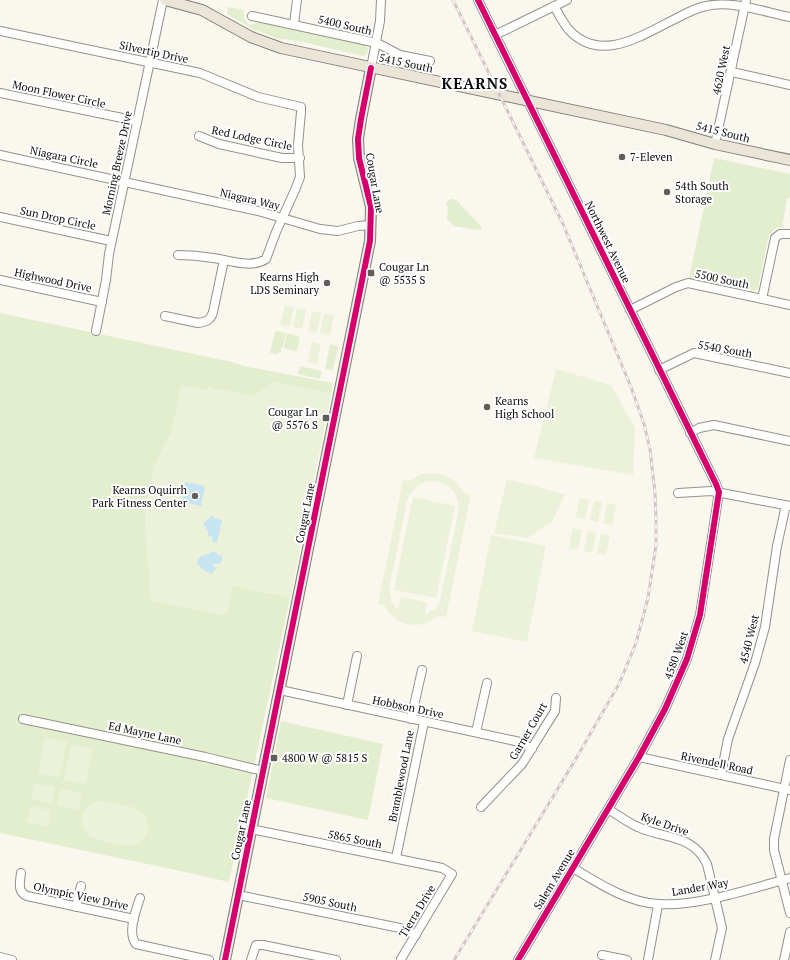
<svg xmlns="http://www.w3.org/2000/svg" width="790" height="960" font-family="'PT Serif',serif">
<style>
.green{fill:#e3eecf}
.pitch{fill:#ecf2d9;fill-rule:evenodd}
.water{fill:#c7e4f1}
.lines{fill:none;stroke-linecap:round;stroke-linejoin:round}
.minor-casing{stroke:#93918d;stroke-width:10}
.major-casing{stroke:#807f7a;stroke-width:12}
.minor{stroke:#fefefc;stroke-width:8}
.major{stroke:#ebe5d8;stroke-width:10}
.rail-casing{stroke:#d5c5c5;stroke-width:3}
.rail{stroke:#fff;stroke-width:1.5;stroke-dasharray:4.5;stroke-linecap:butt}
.cycleway-casing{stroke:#fff;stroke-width:8}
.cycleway{stroke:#d6006c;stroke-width:6}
.poi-dot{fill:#5f5e5a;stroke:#fff;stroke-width:1.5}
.labels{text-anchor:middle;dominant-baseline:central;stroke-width:4;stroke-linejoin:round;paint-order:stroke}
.street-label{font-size:11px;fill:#0b0b0b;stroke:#fff}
.poi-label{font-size:11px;fill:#0b0b0b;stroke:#fff;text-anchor:start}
.district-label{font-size:15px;font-weight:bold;letter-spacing:1px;fill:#0b0b0b;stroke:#fff}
</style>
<rect width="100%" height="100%" fill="#faf7ee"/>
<g class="green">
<polygon points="228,7 244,10 244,18 249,25 261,22 366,45 368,49 367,54 363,56 299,41 279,39 253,29 227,14"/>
<polygon points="714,158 719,159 790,174 790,198 787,198 782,228 777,227 769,235 758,288 755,291 694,279 689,279"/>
<polygon points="452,199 456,200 481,226 481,230 478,230 454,226 447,219 448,206 446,204 448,200"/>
<polygon points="0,313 232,362 244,366 333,383 290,598 229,882 176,870 0,833"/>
<polygon points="277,331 286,333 283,347 281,347 281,352 279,352 278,354 270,353 275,332"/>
<polygon points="287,333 300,337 297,351 286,349 284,347"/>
<polygon points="330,344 338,346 333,370 325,369"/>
<polygon points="300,366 322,371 320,379 298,374"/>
<polygon points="281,721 383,744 368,820 266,798"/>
</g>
<g class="pitch">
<polygon points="285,305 294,307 290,327 280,325"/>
<polygon points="297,308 306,310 302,329 293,327"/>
<polygon points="312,311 321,313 317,333 308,331"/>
<polygon points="324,314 334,315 330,335 320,333"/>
<polygon points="312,342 321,344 317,364 308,362"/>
<polygon points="556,369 611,385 635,428 633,475 534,458"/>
<polygon points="275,382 331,393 290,598 233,586 227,613 225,615 222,615 151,601 145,528 145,510 154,467 162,449 171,435 181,385 207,390 209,385 212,388 253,396"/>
<path d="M 432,473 C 446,473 457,480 464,493 L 471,494 L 446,617 L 439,616 C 419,631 396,627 384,605 L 378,604 L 403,480 L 410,481 L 421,474 ZM 428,481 C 445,480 459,491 459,509 L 440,601 L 436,608 L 425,615 L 427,602 L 401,597 L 398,610 L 392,602 L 389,589 L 407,501 C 411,490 417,485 428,481 Z"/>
<polygon points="507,479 565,494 552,522 527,538 494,533"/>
<polygon points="413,497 455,506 436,598 394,590"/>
<polygon points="580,498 589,500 585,519 576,517"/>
<polygon points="594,501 602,502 598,522 590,520"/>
<polygon points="607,503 616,505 612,525 603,523"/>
<polygon points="573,528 582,530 578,550 569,548"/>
<polygon points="588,531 596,533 592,553 584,551"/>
<polygon points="601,534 610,535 606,555 597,553"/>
<polygon points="491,535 546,546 527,642 472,631"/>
<polygon points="45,737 67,742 59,778 38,773"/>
<polygon points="71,744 93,748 86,784 64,780"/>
<polygon points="34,783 55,787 52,803 31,799"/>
<polygon points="61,789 82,793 78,810 57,805"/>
<path d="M 100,801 C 112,803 130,804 141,812 C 156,822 147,847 129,846 C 122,846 93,840 88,835 C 79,827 80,810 91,804 C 93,802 97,802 100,801 Z"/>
<polygon points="30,806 51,810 48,827 27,822"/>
</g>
<g class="water">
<polygon points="185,482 205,486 201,506 182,502"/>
<polygon points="214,515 214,520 215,518 222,520 217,543 212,542 213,537 208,536 208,531 203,523"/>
<path d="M 212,552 L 217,553 L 218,556 L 221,555 C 223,559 222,562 219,564 L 212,564 L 216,569 L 211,574 L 201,568 L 197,563 C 199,553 206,556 212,552 Z"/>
</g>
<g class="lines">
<g class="minor-casing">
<g id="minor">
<polyline points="478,0 716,484 719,492 700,615 687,659 665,709 639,757 518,960"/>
<path d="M 554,6 C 559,14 563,23 569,30 C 601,64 642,35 675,19 C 685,14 695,8 706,6 C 732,0 764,12 790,17"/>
<polyline points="252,16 377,43 400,55 430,61"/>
<polyline points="294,24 297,0"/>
<path d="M 0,31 L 200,73 L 258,97 L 301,107 L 301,112 L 298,145 L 300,177 L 295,190 L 276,232 L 266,259 C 251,269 229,260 213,258 C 201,256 189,255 178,255"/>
<polyline points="495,35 567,0"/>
<polyline points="371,68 380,21 381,0"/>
<polyline points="732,72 790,85"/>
<polyline points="0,93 137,121"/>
<polyline points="199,136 219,144 282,158 300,158"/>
<polyline points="715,144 746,0"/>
<polyline points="0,155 258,211 320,229 338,231 358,226 371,225"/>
<polyline points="0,217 111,241"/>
<polyline points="0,280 102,302"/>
<polyline points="762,299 775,238 780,234 790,234"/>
<polyline points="630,310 676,287 688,283 790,305"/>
<path d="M 165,316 L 198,323 C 206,322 211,320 213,312 L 224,260"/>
<polyline points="96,331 106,280 109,254 163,0"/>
<polyline points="659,370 694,353 790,373"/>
<polyline points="690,433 699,428 714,425 790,441"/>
<polyline points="678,493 711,491 790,506"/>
<polyline points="280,690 511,740 520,742 532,749"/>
<polyline points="347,705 357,656"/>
<polyline points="23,719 205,757 263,771"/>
<polyline points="411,719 422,670"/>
<polyline points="476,732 487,683"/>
<polyline points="639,757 790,790"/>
<polyline points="790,760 774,839 774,850 790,913"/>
<polyline points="721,775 728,739 755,663 765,627 777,546 786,505"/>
<polyline points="481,807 522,764 555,711 556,698"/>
<path d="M 608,809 C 618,815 628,823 638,827 C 664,839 693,834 707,864 L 722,928 L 715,960"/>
<polyline points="251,829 442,868 452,874 401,959"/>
<polyline points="396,858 424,722"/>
<path d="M 573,868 C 598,883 628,903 659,904 C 697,907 753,888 790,878"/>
<path d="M 21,873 C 20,882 17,892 27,896 L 134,919"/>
<polyline points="238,895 400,928 416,935"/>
<path d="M 140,898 C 136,910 127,933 136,944 L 209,960"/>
<polyline points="76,907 81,886"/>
<polyline points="602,955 627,960"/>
<polyline points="0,957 12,960"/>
<polyline points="251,960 256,945 263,945 336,960"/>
<polyline points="648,960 658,905"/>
<polyline points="784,960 790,932"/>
</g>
</g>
<g class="major-casing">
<g id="major">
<polyline points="165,0 202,10 251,37 281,48 666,130 715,144 790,160"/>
<polyline points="225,960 370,241 371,207 359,158 358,139 361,119 371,68"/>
</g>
</g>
<use href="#minor" class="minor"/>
<use href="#major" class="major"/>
<g class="rail-casing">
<polyline id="rail" points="453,0 563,224 631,387 644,424 650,449 655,493 656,518 656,545 648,598 636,643 619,684 574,762 454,960"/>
</g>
<use href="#rail" class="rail"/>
<g class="cycleway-casing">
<g id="cycleway">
<polyline points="478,0 716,484 719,492 700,615 687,659 665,709 639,757 518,960"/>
<polyline points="225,960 370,241 371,207 359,158 358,139 361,119 371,68"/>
</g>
</g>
<use href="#cycleway" class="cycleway"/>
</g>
<g class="poi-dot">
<circle cx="622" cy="157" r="4"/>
<circle cx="667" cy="192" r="4"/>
<rect x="367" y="269" width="8" height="8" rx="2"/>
<circle cx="327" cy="283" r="4"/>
<circle cx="487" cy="407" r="4"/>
<rect x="322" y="414" width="8" height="8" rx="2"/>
<circle cx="195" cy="496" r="4"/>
<rect x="270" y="754" width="8" height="8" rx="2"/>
</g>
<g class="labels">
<g class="street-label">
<text transform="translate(345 25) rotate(13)">5400 South</text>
<text transform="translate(154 52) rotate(12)">Silvertip Drive</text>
<text transform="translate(406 63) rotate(12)">5415 South</text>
<text transform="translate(721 70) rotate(-78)">4620 West</text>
<text transform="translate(59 94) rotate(12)">Moon Flower Circle</text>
<text transform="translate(723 132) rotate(14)">5415 South</text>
<text transform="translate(252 138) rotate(12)">Red Lodge Circle</text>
<text transform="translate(64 157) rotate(12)">Niagara Circle</text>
<text transform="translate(117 163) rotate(-78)">Morning Breeze Drive</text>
<text transform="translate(375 183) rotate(80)">Cougar Lane</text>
<text transform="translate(250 199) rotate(13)">Niagara Way</text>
<text transform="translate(58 218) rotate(12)">Sun Drop Circle</text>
<text transform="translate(608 242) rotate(64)">Northwest Avenue</text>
<text transform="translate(722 279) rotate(12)">5500 South</text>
<text transform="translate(53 280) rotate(12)">Highwood Drive</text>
<text transform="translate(725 349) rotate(10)">5540 South</text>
<text transform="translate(305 513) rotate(-79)">Cougar Lane</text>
<text transform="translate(749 639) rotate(-76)">4540 West</text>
<text transform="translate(676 655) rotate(-70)">4580 West</text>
<text transform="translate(408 707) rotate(12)">Hobbson Drive</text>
<text transform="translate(528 731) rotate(-60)">Garner Court</text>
<text transform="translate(145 733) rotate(12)">Ed Mayne Lane</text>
<text transform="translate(717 763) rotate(12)">Rivendell Road</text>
<text transform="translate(401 776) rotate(-79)">Bramblewood Lane</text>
<text transform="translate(665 824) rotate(19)">Kyle Drive</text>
<text transform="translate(241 830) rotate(-78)">Cougar Lane</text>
<text transform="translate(355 839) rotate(11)">5865 South</text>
<text transform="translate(554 879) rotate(-59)">Salem Avenue</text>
<text transform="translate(700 887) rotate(-10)">Lander Way</text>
<text transform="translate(81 896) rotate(12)">Olympic View Drive</text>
<text transform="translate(330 902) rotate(12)">5905 South</text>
<text transform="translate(417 911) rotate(-59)">Tierra Drive</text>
</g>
<g class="poi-label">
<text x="630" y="157">7-Eleven</text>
<text x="675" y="186">54th South<tspan x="675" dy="13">Storage</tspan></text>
<text x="379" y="267">Cougar Ln<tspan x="379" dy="13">@ 5535 S</tspan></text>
<text x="319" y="277" text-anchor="end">Kearns High<tspan x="319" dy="13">LDS Seminary</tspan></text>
<text x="495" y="401">Kearns<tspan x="495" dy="13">High School</tspan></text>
<text x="318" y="412" text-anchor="end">Cougar Ln<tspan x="318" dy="13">@ 5576 S</tspan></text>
<text x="187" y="490" text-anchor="end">Kearns Oquirrh<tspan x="187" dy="13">Park Fitness Center</tspan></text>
<text x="282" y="758">4800 W @ 5815 S</text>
</g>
<g class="district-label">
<text x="475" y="83">KEARNS</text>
</g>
</g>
</svg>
